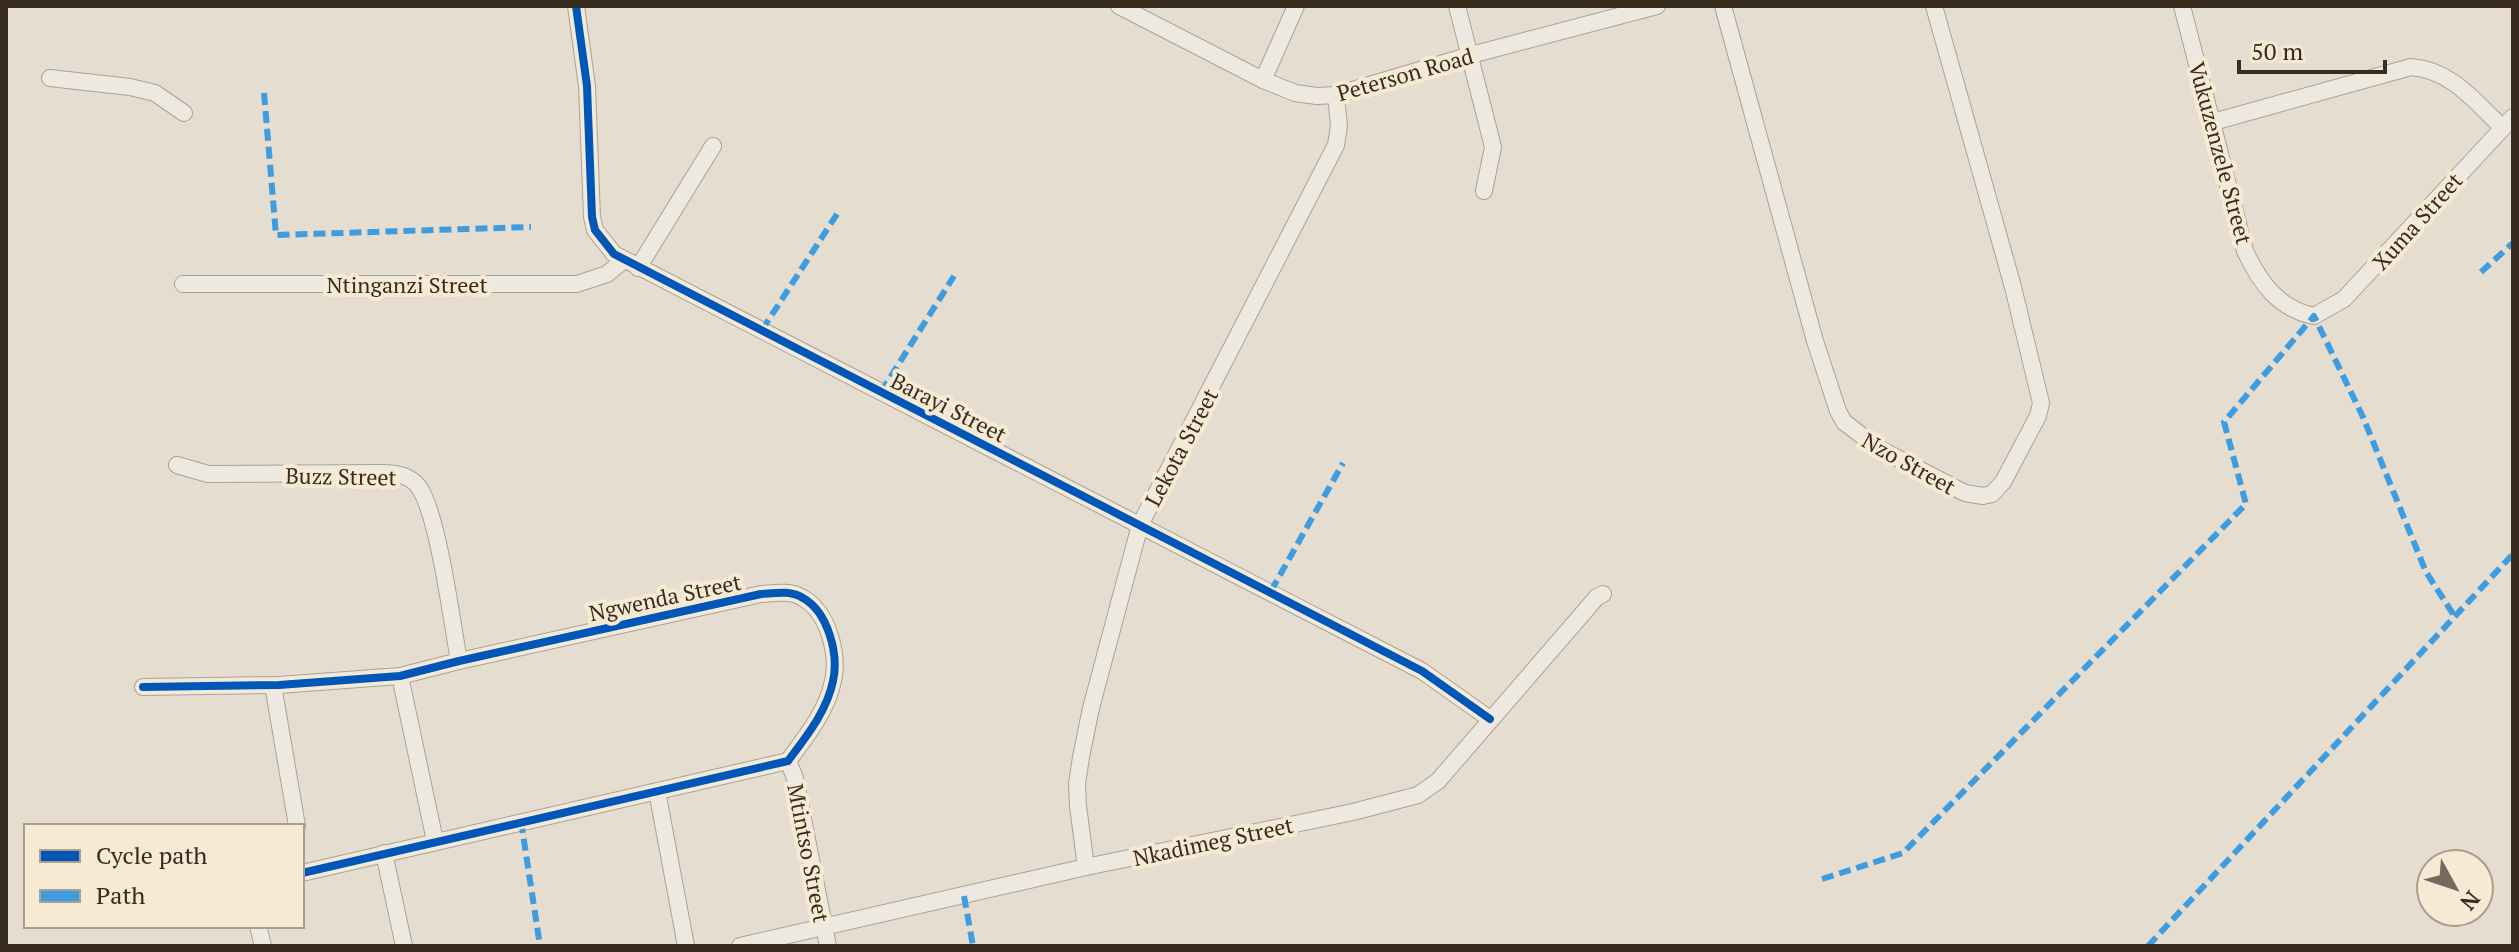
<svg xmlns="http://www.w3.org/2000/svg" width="2519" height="952" font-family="'PT Serif',serif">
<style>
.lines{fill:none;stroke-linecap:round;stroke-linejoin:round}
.minor-casing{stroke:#aba297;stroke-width:18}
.minor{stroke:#eee9e0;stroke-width:16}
.quiet{stroke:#3e9ce0;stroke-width:6;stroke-dasharray:12 6;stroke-linecap:butt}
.cycleway-casing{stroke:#f6ead5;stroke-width:13}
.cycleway{stroke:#0057b8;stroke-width:8}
.labels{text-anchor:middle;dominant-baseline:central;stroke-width:8;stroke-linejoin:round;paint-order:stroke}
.street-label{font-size:22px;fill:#3a2b1f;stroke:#f6ead5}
</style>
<rect width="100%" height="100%" fill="#e5ddcf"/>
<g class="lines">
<g class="minor-casing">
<g id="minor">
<polyline points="576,6 587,86 592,217 595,230 614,254 1422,671 1490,719"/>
<polyline points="1119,6 1263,80 1295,93 1317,96 1336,95 1471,55 1657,6"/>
<polyline points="1457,6 1493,147 1484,191"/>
<polyline points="1723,6 1815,341 1838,411 1844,422 1878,448 1965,493 1983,496 1992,494 2003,482 2038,416 2041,403 2013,287 1934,6"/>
<path d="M 2182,6 L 2245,251 C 2260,283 2279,309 2314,316 L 2344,299 L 2513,117"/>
<polyline points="50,78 130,87 155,93 184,113"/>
<polyline points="1263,80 1296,6"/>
<path d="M 2213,122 L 2411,67 C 2452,70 2475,102 2503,128"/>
<polyline points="638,268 713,146"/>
<polyline points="183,284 577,284 607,274 624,260"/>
<path d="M 177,465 L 208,474 L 385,473 C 398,474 409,475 418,486 C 438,512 452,623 459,661"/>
<polyline points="400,676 435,841"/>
<polyline points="273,685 297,826"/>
<path d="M 143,687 L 279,685 L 400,676 L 459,661 L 761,594 C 776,593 790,590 803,598 C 828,612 839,654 833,681 C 827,711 806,737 788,761 L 302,873"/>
<polyline points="788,761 795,778 828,946"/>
<polyline points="657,791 686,946"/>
<polyline points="384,853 404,946"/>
<polyline points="1086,867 1078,806 1077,784 1081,757 1091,708 1140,525 1336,145 1339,126 1336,95"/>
<polyline points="258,926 263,946"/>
<polyline points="740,946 1086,867 1353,812 1418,795 1438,781 1597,597 1603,594"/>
</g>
</g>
<use href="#minor" class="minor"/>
<g class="quiet">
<polyline points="264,93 276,235 531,227"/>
<polyline points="2481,272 2513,243"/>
<polyline points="762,330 839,211"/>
<polyline points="881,392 954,276"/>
<polyline points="1271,591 1343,463"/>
<polyline points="521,821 540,946"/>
<polyline points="1822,879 1903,853 2246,504 2224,422 2314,316 2363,417 2426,572 2455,617"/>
<polyline points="964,896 973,946"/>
<polyline points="2148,946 2513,554"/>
</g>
<g class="cycleway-casing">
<g id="cycleway">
<polyline points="576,6 587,86 592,217 595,230 614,254 1422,671 1490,719"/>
<path d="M 143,687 L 279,685 L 400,676 L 459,661 L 761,594 C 776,593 790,590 803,598 C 828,612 839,654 833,681 C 827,711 806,737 788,761 L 302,873"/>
</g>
</g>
<use href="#cycleway" class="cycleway"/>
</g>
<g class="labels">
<g class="street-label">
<text transform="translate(1405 74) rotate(-16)">Peterson Road</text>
<text transform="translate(2221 153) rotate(75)">Vukuzenzele Street</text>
<text transform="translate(2417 221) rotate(-48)">Xuma Street</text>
<text x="407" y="284">Ntinganzi Street</text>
<text transform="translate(949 407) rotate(27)">Barayi Street</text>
<text transform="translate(1181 447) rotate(-62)">Lekota Street</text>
<text transform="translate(1909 463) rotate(29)">Nzo Street</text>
<text transform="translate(341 476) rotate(1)">Buzz Street</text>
<text transform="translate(665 597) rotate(-12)">Ngwenda Street</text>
<text transform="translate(1213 841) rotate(-12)">Nkadimeg Street</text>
<text transform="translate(809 853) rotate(79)">Mtintso Street</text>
</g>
</g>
<rect width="2519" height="952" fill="none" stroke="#3a2b1f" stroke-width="16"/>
<rect x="24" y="824" width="280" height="104" fill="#f6ead5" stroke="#ab9e8c" stroke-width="2"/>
<rect x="40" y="850" width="40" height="12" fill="#0057b8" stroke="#ab9e8c" stroke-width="2"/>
<text x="96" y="864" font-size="24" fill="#3a2b1f">Cycle path</text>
<rect x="40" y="890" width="40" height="12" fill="#3e9ce0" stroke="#ab9e8c" stroke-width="2"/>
<text x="96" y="904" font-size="24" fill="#3a2b1f">Path</text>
<g transform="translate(2455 888) rotate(130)"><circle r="38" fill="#f6ead5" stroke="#ab9e8c" stroke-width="2"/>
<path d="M0-6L14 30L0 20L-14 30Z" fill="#76695d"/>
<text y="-12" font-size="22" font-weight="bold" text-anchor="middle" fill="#3a2b1f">N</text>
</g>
<path d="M2239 60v12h146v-12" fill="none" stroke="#3a2b1f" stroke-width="4"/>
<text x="2251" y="60" font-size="24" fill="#3a2b1f" stroke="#f6ead5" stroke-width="6" paint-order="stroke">50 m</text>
</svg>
